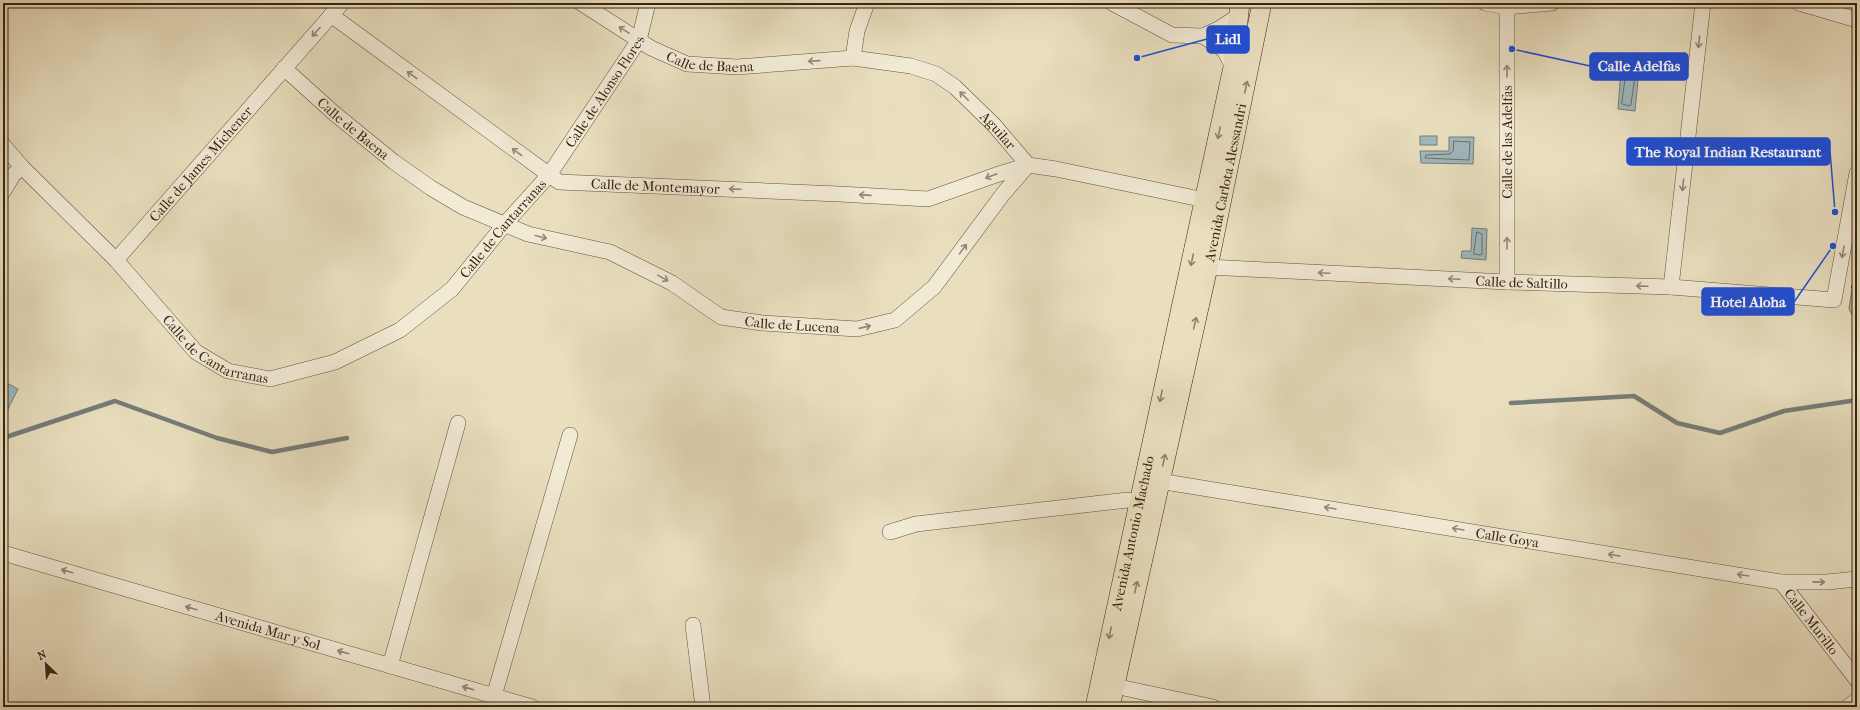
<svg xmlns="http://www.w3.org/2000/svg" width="1860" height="710" font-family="'IM FELL French Canon',serif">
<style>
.green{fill:#bac190;stroke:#7a7251}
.water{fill:#9eb9be;stroke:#767d79}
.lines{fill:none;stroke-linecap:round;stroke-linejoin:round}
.shore{stroke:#6c6e68;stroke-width:1}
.stream{stroke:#767d79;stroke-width:4.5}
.minor-casing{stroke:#65523d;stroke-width:16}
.major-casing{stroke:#392312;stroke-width:20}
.path{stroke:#392312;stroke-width:2.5;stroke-dasharray:3 2;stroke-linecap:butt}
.minor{stroke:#f1ead5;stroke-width:15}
.major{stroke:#e9dfbf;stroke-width:19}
.oneway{stroke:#958674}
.oneway2{stroke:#918168}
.labels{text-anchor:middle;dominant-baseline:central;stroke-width:3;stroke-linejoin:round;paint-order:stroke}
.street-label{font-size:14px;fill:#392312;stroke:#f1ead5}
.leader{fill:none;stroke:#1d4ed8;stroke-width:1.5}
.callout-dot{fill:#1d4ed8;stroke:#f1ead5;stroke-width:1.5}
.callout{fill:#1d4ed8;stroke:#1d4ed8;stroke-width:1.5}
.callout-label{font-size:15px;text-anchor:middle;font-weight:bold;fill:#fff}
</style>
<rect width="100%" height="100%" fill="#e9dfbf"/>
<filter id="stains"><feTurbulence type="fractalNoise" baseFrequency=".005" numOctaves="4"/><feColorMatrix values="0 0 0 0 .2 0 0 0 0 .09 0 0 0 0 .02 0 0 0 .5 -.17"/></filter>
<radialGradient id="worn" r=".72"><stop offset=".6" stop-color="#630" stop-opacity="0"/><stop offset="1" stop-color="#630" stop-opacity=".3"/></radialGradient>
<polygon class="green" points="1857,256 1857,320 1854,318 1849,309"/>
<g class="water">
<polygon points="1621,69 1639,70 1635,111 1618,109"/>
<rect x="1420" y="136" width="17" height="9"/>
<polygon points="1449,137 1474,137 1473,164 1421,163 1420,151 1449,151"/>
<polygon points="1472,228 1487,229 1486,260 1461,258 1462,251 1471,251"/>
<polygon points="3,381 18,389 3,419"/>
</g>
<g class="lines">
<g class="shore">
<polygon points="1626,74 1633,74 1635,76 1631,104 1630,106 1622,104"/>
<polygon points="1454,141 1470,142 1469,160 1425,158 1426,155 1450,154 1453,151"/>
<polygon points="1477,232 1482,234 1482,254 1480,255 1474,254"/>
</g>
<g class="stream">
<polyline points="1511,403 1634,396 1677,423 1720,433 1784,411 1857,400"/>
<polyline points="3,438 115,401 217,438 272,452 347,438"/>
</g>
<g class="minor-casing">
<g id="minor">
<path id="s1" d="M 581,3 L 651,48 L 687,64 L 737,67 L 853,58 L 911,66 L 936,74 L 955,87 L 994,125 L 1028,165 L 1056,169 L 1205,200"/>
<polyline points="1112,3 1172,35 1203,36 1220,28 1240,15"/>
<polyline points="1485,3 1507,7 1552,3"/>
<polyline points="1799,3 1857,20"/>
<path id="s2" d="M 331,15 L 559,182 L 839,194 L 928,199 L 996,175 L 1028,165"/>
<polyline points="1203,36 1224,50 1233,67"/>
<polyline points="853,58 857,31 867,3"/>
<path id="s3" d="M 284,68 L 335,114 L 394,162 L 431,188 L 463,207 L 528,234 L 610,252 L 672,283 L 721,317 L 762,323 L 857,329 L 895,320 L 934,287 L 1003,194 L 1028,165"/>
<path id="s4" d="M 3,145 L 22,167 L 116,260 L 196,352 L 228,371 L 270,379 L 335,362 L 400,330 L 452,289 L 504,225 L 549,175 L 639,40 L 648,3"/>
<polyline points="3,192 13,175 22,167"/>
<path id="s5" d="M 116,260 L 342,3"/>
<path id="s6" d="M 1208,267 L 1507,282 L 1671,287 L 1834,300 L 1857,173"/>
<polyline points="1507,282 1507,3"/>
<polyline points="1671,287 1703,3"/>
<path id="s7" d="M 1159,481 L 1781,582 L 1827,582 L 1857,579"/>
<polyline points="890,532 916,524 1128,500 1138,502"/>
<path id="s8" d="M 3,553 L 532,707"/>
<path id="s9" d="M 1781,582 L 1857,680"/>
<polyline points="693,625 703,707"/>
<polyline points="390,666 458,423"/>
<polyline points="1105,684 1213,707"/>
<polyline points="494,696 570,435"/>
<polyline points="1848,707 1857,700"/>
</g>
</g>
<g class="major-casing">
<g id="major">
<path id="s10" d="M 1095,707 L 1233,67 L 1240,3"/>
<path id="s11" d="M 1110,707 L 1208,267 L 1262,3"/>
</g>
</g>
<polyline class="path" points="1851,287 1857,287"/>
<use href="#minor" class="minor"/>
<use href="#major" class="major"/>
</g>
<defs><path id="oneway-shaft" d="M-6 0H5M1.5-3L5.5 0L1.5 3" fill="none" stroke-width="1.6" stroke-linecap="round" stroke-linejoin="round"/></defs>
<g class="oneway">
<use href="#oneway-shaft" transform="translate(624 30) rotate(-148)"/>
<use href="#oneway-shaft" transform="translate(316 32) rotate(132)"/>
<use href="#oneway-shaft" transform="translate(1699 42) rotate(96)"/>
<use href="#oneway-shaft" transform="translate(814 61) rotate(176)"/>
<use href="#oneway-shaft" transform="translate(1507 71) rotate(-90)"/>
<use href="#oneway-shaft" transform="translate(412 75) rotate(-144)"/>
<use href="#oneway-shaft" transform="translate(964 96) rotate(-135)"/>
<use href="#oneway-shaft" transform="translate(517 152) rotate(-144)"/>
<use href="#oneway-shaft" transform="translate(991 176) rotate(160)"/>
<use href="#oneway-shaft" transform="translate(1683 185) rotate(96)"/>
<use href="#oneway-shaft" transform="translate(735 189) rotate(-178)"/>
<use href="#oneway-shaft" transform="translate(865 195) rotate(-176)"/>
<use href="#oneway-shaft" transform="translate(541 237) rotate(14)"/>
<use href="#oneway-shaft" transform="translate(1507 243) rotate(-90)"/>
<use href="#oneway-shaft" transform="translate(963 249) rotate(-54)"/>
<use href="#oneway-shaft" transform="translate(1843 252) rotate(100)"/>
<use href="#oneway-shaft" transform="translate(1324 273) rotate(-177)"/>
<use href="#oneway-shaft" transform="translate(663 278) rotate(29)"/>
<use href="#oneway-shaft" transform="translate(1454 279) rotate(-177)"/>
<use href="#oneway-shaft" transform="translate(1642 286) rotate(-178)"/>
<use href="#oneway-shaft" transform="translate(865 327) rotate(-13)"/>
<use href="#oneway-shaft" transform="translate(1330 508) rotate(-171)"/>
<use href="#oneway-shaft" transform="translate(1458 529) rotate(-171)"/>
<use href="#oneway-shaft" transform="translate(1614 555) rotate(-171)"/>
<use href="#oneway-shaft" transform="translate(67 571) rotate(-164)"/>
<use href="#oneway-shaft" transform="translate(1743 575) rotate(-171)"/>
<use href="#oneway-shaft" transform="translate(1819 582) rotate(1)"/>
<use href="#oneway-shaft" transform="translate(191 608) rotate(-164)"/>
<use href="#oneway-shaft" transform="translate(343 652) rotate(-164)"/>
<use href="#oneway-shaft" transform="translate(468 688) rotate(-164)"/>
</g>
<g class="oneway2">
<use href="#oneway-shaft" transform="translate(1246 87) rotate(-78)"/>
<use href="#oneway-shaft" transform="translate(1219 133) rotate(102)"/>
<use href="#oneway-shaft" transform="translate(1192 260) rotate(103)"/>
<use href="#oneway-shaft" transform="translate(1195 323) rotate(-77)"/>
<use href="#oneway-shaft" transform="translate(1161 396) rotate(102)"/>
<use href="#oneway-shaft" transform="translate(1164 460) rotate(-77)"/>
<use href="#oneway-shaft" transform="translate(1136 587) rotate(-78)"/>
<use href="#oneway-shaft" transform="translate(1110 633) rotate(102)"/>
</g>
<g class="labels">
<g class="street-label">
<text stroke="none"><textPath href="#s1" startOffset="145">Calle de Baena</textPath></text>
<text stroke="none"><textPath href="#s4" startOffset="819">Calle de Alonso Flores</textPath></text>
<text stroke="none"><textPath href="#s3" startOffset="92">Calle de Baena</textPath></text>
<text stroke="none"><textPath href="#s1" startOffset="458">Aguilar</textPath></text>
<text transform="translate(1507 142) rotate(-90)">Calle de las Adelfas</text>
<text stroke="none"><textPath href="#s5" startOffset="128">Calle de James Michener</textPath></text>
<text stroke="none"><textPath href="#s11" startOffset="537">Avenida Carlota Alessandri</textPath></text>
<text stroke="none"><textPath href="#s2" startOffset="379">Calle de Montemayor</textPath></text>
<text stroke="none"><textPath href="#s4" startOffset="648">Calle de Cantarranas</textPath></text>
<text stroke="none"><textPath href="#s6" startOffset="314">Calle de Saltillo</textPath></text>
<text stroke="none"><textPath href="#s3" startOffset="582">Calle de Lucena</textPath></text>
<text stroke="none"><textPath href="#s4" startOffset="299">Calle de Cantarranas</textPath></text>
<text stroke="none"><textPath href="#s10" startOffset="178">Avenida Antonio Machado</textPath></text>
<text stroke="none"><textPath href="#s7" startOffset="353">Calle Goya</textPath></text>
<text stroke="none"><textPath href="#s9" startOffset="50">Calle Murillo</textPath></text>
<text stroke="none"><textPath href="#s8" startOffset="276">Avenida Mar y Sol</textPath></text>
</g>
</g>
<path class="leader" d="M1137 58L1207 39M1512 49L1590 66M1835 212L1830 151M1833 246L1794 302"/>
<g class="callout-dot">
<circle cx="1137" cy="58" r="4"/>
<circle cx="1512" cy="49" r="4"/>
<circle cx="1835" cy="212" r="4"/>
<circle cx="1833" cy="246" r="4"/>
</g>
<g class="callout">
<rect x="1207" y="26" width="42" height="27" rx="4"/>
<rect x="1590" y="53" width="98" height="27" rx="4"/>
<rect x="1627" y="138" width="203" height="27" rx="4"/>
<rect x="1702" y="288" width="92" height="27" rx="4"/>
</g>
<g class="callout-label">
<text x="1228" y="44">Lidl</text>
<text x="1639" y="71">Calle Adelfas</text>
<text x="1728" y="157">The Royal Indian Restaurant</text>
<text x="1748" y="307">Hotel Aloha</text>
</g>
<rect width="1860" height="710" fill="none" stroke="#e9dfbf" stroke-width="16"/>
<rect x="4" y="4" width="1852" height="702" fill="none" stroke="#392312" stroke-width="2"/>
<rect x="8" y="8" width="1844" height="694" fill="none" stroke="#392312"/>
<g transform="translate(46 664) rotate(335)" stroke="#f1ead5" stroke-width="3" paint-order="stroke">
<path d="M0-3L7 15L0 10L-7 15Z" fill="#392312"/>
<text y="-6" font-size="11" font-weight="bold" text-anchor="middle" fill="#392312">N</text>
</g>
<rect width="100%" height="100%" filter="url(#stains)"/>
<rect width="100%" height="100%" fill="url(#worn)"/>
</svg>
